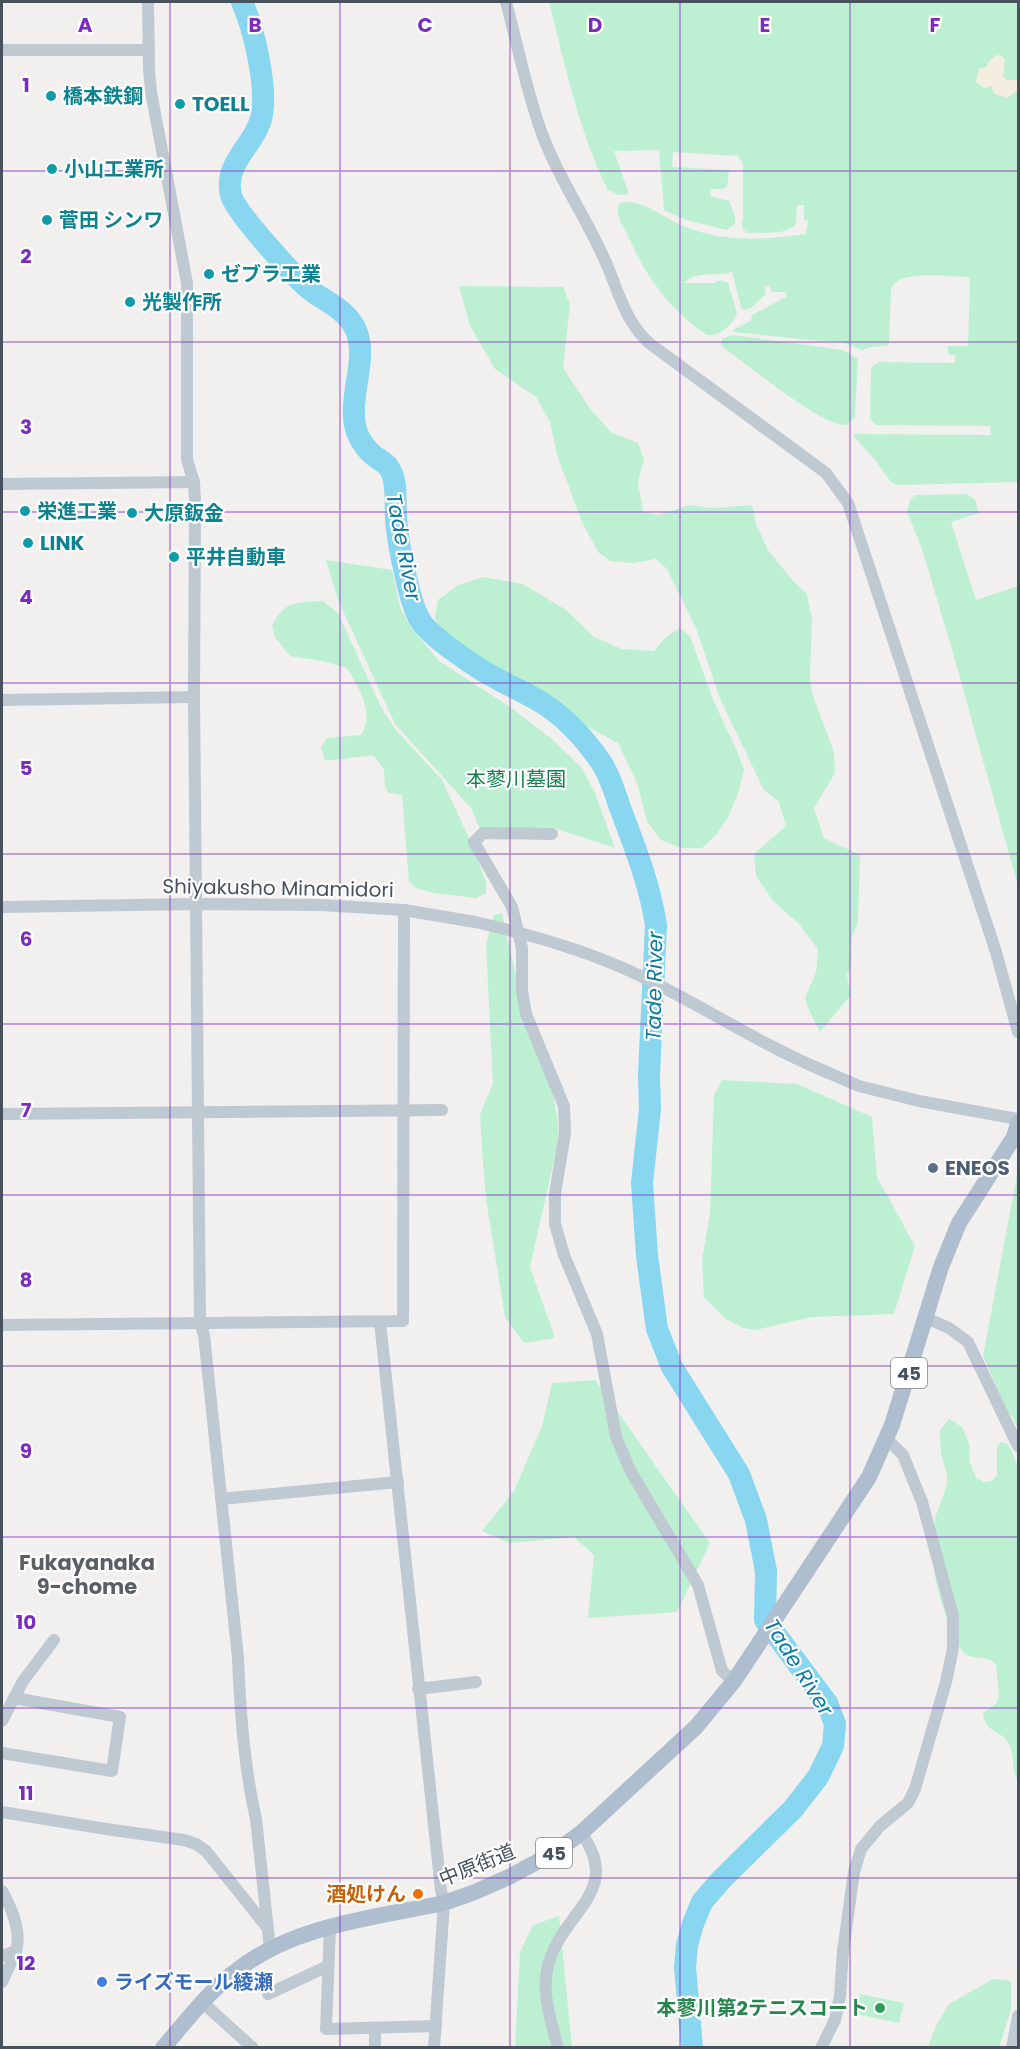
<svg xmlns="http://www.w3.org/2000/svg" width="1020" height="2049" font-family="Poppins,'Noto Sans JP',sans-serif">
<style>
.green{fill:#bdf0d2}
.sand{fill:#f3eee0}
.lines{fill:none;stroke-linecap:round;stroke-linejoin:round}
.river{stroke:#88d6ef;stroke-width:22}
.minor{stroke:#bfc9d2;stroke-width:12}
.major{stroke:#aebecf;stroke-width:16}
.minor-bridge{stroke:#bfc9d2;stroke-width:12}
.grid{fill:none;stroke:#7b2cbf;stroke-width:1.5;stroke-opacity:0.55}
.culture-dot{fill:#0f9aa8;stroke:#fff;stroke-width:2}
.service-dot{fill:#5c6f8a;stroke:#fff;stroke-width:2}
.food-dot{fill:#e8710a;stroke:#fff;stroke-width:2}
.shop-dot{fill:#3f7fe0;stroke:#fff;stroke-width:2}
.leisure-dot{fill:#2e9e5b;stroke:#fff;stroke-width:2}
.labels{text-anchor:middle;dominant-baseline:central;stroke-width:4.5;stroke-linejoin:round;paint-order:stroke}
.shield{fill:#fff;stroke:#7e868e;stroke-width:1.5}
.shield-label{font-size:18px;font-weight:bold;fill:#47525d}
.culture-label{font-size:20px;font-weight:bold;fill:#0d838f;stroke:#fff;text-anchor:start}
.park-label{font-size:20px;fill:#14824e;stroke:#fff}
.street-label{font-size:20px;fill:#47525d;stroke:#fff}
.service-label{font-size:20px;font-weight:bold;fill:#4e5e75;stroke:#fff;text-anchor:start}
.food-label{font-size:20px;font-weight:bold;fill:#c56008;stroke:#fff;text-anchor:end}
.shop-label{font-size:20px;font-weight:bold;fill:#366cbe;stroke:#fff;text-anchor:start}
.leisure-label{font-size:20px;font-weight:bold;fill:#27864d;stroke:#fff;text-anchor:end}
.water-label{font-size:21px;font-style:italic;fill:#097b9f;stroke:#fff}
.neighbourhood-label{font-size:21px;font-weight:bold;fill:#5b5f64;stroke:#fff}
.grid-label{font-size:20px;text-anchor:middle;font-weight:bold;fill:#7b2cbf;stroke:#fff;stroke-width:4.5;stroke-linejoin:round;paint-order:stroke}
</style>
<rect width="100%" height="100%" fill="#f2efef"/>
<g class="green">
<path d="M 549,2 L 1018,2 L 1018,482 L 897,485 L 891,482 L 875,460 L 854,437 L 855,434 L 991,435 L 990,426 L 876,425 L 870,418 L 871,369 L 874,365 L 880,362 L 955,363 L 955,355 L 949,355 L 947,346 L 968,346 L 970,277 C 950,277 896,268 891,290 L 889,343 L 887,346 L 871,347 L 862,350 L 842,342 L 809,340 L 734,332 L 732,330 L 751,321 L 752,315 L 786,297 L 786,292 L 772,292 L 769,285 L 764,287 L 766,294 L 751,308 L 744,310 L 741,307 L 732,272 C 716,277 696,270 684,283 L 715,283 L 720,280 L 728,283 L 737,313 C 732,326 720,336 707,335 C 669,310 645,275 627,234 C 623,225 615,215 619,204 C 636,195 666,219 683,226 C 725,243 763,240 806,234 L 808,221 L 804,220 L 804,205 L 797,205 L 796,224 C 786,236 762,232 747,233 L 743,229 L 741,221 L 743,220 L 743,163 L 738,156 L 673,152 L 672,167 L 729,170 L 727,187 L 722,189 L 711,189 L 710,196 L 729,201 L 735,216 L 735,223 L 727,230 L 686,220 L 664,210 L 659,150 L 614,151 L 629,194 L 619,195 L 608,190 C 580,135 564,62 549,2 Z"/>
<polygon points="459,286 563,287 570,304 563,368 591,410 612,433 638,443 644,459 638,482 643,512 659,515 689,505 712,508 752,505 756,524 768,550 794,582 807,594 812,620 810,677 812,693 834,752 835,773 814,808 824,838 860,855 858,923 852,936 851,969 847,974 850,996 820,1032 808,1008 805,997 816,973 818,949 798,923 773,901 756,876 754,854 786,826 779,802 764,790 721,701 696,628 667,569 656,559 633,563 610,561 598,552 582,522 557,455 550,422 536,397 495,369 470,326"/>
<path d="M 732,335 L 843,350 L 858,359 L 855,417 L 847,425 C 819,426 747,363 721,346 L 722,339 Z"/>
<polygon points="967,494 975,500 979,513 951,522 976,600 1018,586 1018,886 953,653 922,549 907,512 910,500 915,495"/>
<polygon points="326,560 392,570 400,607 410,626 439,661 510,707 552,739 582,768 595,793 615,848 554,828 545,833 481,831 471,808 395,724 338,600"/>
<polygon points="483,577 523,584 566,610 594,637 622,649 654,651 666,637 680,628 690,636 714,702 737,751 744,770 738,794 727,819 715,836 702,848 681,848 661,840 647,821 637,783 618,743 586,726 542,706 472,662 444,638 435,618 438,600 458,585"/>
<path d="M 323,601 L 338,613 L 381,707 L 396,730 L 442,780 L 470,840 L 486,882 L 486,893 L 476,898 L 434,893 L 416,888 L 409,882 L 402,795 L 389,793 L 385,787 L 384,769 L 374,756 C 355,755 343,761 325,760 L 321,748 L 327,738 L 361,735 C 375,714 359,687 347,668 L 322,661 L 290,656 L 275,637 L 272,626 C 286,599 296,603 323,601 Z"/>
<polygon points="502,913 518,985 552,1091 557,1116 559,1138 530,1267 555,1338 524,1343 505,1317 486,1199 482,1149 480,1114 493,1084 486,945 494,915"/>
<polygon points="722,1080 797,1084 872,1117 877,1177 915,1246 894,1314 811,1317 755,1330 743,1328 726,1319 704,1297 702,1260 710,1213 714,1095"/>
<polygon points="1018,1170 1018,1429 1012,1416 1010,1416 1007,1411 983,1356"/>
<polygon points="595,1380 710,1543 677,1612 588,1618 594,1555 574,1537 509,1543 482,1531 514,1491 542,1426 552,1383"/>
<path d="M 949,1419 L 962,1427 L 969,1443 L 970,1463 L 976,1477 L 984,1482 L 992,1481 L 997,1475 L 997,1447 L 1001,1442 L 1008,1444 L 1018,1466 L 1018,1781 C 1011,1770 1015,1755 1009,1744 C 1001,1729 985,1734 983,1713 L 997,1703 L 999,1696 L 996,1665 C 988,1652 969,1664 961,1649 C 941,1614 926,1559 935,1520 C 937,1508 947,1491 947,1480 C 948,1471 942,1461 941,1453 C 940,1445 940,1437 940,1430 Z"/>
<polygon points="559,1916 572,2047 515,2048 520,1952 533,1925"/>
<polygon points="993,1979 1011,1981 1011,2010 999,2047 928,2047 936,2026 949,2004"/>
<polygon points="860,1994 904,2003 899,2023 856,2014"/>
</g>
<polygon class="sand" points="997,55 1002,56 1005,60 1003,77 1007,80 1017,80 1017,91 1007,98 993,93 992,86 984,88 976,82 979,69 986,67 991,59"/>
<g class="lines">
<path class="river" d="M 242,2 C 254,29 267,85 262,115 C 256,145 223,162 231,195 C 235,212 294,276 309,289 C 324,301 346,309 355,328 C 368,355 352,387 354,415 C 354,430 361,444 372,454 C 377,459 386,462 389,468 C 398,480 395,503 396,517 C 397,539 409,602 420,620 C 425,629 435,636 443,643 C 459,655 476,668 494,677 C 511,687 531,695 547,706 C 568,720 587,742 601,762 C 611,777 616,797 622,813 C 636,850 650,886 656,925 L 649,1075 L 650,1109 L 642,1183 L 647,1256 L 657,1329 L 672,1367 L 739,1474 L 756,1520 L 766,1571 L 765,1620 L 827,1703 L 835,1724 L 833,1746 L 818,1777 L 793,1809 L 721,1880 L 702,1902 L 693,1924 L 687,1945 L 685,1967 L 692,2048"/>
<g class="minor">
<path d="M 148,2 L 149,69 L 151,92 L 187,283 L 187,460 L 194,482 L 195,501 L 194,697 L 200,1323 L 204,1335 L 238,1658 C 240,1711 244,1767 256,1819 L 270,1949"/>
<path d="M 506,2 C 517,42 525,85 539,125 C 554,171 583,212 603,256 C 618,288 623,319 649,343 L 826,473 L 848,503 L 996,952 L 1018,1032"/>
<polyline points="2,50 149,50"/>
<polyline points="2,484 194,482"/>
<polyline points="2,700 194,697"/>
<polyline points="552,834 483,833 474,842 512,907 522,948 522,991 526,1014 564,1106 565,1133 555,1194 555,1224 564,1255 597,1334 616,1437 631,1472 698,1585 722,1671 734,1681"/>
<polyline points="2,907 196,904 320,905 404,910 475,922"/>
<polyline points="824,1071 859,1086 919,1101 1018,1119"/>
<polyline points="2,1114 442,1110"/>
<polyline points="926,1318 949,1328 968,1342 1018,1446"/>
<polyline points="380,1322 441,1890 444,1903 434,2048"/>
<polyline points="2,1325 403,1321 404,910"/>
<polyline points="221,1499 398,1482"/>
<polyline points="418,1689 476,1682"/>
<polyline points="2,1721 23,1681 54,1640"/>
<polyline points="2,1753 112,1771 120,1717 14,1698"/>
<polyline points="2,1812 106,1829 184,1840 196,1844 206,1851 266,1926"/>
<path d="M 2,1891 C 11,1907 22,1931 16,1951 C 12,1962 6,1972 2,1982"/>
<polyline points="330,1927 326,2029 436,2026"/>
<polyline points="2,1956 16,1951"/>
<polyline points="268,1994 328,1966"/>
<polyline points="202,2002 253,2048"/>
<polyline points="375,2028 375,2048"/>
<path d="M 558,2048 C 550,2017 539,1988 551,1956 C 568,1910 622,1888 581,1833"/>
<polyline points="821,2048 835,2020 840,1996 843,1951 854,1872 861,1849 880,1826 908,1803 915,1789 946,1682 953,1648 953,1616 922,1502 903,1455 887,1439"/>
<polyline points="1012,2048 1018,2016"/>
</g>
<path class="major" d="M 163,2048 C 186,2021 208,1992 236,1971 C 294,1925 373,1918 444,1903 L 475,1892 L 511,1876 L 555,1852 L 581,1833 L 696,1727 L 734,1681 L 869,1477 L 892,1425 L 941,1267 L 959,1223 L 1014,1137 L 1018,1123"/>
<path class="minor-bridge" d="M 475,922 C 529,934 582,949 632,972 C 697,1002 757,1043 824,1071"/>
</g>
<path class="grid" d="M 170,2 L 170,2048M 340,2 L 340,2048M 510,2 L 510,2048M 680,2 L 680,2048M 850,2 L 850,2048M 2,171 L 1018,171M 2,342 L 1018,342M 2,512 L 1018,512M 2,683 L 1018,683M 2,854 L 1018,854M 2,1024 L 1018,1024M 2,1195 L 1018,1195M 2,1366 L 1018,1366M 2,1537 L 1018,1537M 2,1708 L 1018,1708M 2,1878 L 1018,1878"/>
<g class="culture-dot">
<circle cx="51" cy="96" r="6"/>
<circle cx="180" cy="104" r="6"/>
<circle cx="52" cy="169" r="6"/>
<circle cx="47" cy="220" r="6"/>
<circle cx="209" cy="274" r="6"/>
<circle cx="130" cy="302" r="6"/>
<circle cx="25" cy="511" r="6"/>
<circle cx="132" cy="513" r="6"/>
<circle cx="28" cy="543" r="6"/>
<circle cx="174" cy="557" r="6"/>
</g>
<circle class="service-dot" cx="933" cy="1168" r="6"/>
<circle class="food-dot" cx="418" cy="1894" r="6"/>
<circle class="shop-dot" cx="102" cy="1982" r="6"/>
<circle class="leisure-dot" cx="880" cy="2008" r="6"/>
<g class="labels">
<g class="shield">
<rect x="891" y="1358" width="36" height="30" rx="4.5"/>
<rect x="536" y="1838" width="36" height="30" rx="4.5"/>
</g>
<g class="shield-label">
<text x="909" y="1373">45</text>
<text x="554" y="1853">45</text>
</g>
<g class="culture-label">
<text x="63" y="96">橋本鉄鋼</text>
<text x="192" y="104">TOELL</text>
<text x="64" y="169">小山工業所</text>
<text x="59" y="220">菅田 シンワ</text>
<text x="221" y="274">ゼブラ工業</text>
<text x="142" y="302">光製作所</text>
<text x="37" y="511">栄進工業</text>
<text x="144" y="513">大原鈑金</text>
<text x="40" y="543">LINK</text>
<text x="186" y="557">平井自動車</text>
</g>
<g class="park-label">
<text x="516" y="779">本蓼川墓園</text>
</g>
<g class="street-label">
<text transform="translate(278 888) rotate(1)">Shiyakusho Minamidori</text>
<text transform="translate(477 1865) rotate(-22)">中原街道</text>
</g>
<g class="service-label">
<text x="945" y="1168">ENEOS</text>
</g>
<g class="food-label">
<text x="406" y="1894">酒処けん</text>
</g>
<g class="shop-label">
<text x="114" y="1982">ライズモール綾瀬</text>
</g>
<g class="leisure-label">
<text x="868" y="2008">本蓼川第2テニスコート</text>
</g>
<g class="water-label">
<text transform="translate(404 547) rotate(79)">Tade River</text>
<text transform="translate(654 986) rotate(-89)">Tade River</text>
<text transform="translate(799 1667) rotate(58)">Tade River</text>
</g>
<g class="neighbourhood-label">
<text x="87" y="1562">Fukayanaka<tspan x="87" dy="24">9-chome</tspan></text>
</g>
</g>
<g class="grid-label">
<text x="85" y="32">A</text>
<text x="255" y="32">B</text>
<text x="425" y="32">C</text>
<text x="595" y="32">D</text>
<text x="765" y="32">E</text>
<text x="935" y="32">F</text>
<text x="26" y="92">1</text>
<text x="26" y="263">2</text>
<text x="26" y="434">3</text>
<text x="26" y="604">4</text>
<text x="26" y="775">5</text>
<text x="26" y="946">6</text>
<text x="26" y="1117">7</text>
<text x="26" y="1287">8</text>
<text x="26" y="1458">9</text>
<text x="26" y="1629">10</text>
<text x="26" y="1800">11</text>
<text x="26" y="1970">12</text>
</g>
<rect width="1020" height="2049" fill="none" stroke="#47525d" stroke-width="6"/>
</svg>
